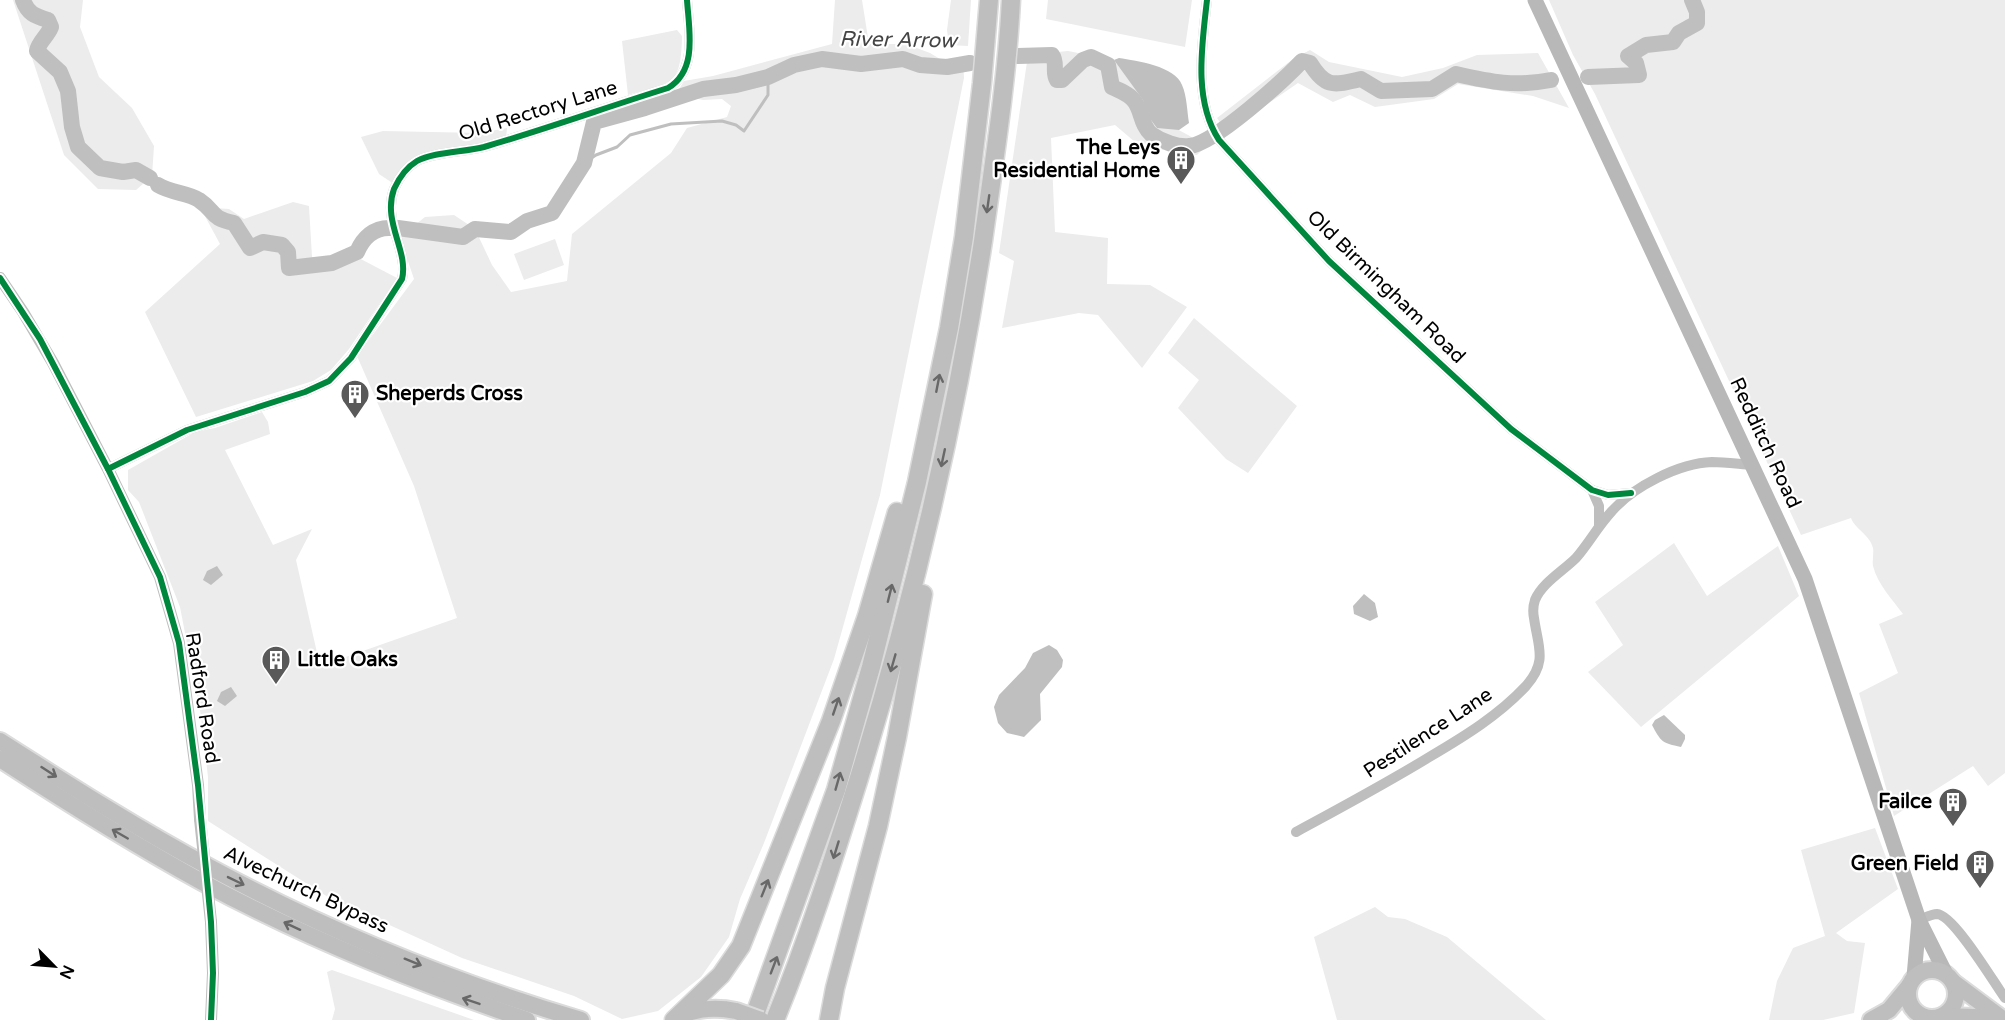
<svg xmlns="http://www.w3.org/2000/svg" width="2005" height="1020" font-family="'Varela Round',sans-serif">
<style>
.green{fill:#ececec}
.water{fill:#bfbfbf}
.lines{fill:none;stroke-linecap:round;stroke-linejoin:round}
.stream{stroke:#bfbfbf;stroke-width:3}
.river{stroke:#bfbfbf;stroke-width:16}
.trunk-casing{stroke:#dbdbdb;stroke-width:20}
.motorway-casing{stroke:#dbdbdb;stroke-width:21}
.minor{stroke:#bebebe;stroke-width:10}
.tertiary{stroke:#bebebe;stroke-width:12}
.secondary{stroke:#b8b8b8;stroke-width:15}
.trunk{stroke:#bebebe;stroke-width:16}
.motorway{stroke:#bebebe;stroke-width:18}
.trunk-bridge-casing{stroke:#dbdbdb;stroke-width:20;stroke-linecap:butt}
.tertiary-bridge{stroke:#bebebe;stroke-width:12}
.trunk-bridge{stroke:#bebebe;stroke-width:16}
.cycleway-casing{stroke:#fff;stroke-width:10}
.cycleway{stroke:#00873e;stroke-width:6}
.oneway{stroke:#686868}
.labels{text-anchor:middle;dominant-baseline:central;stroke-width:4.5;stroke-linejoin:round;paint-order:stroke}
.street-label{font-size:20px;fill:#000;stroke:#fff}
.poi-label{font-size:20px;font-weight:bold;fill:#000;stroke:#fff;text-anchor:end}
.water-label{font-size:21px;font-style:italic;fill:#444;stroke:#fff}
</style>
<rect width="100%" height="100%" fill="#fff"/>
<g class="green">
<polygon points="13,0 83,0 80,27 99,77 132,108 154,146 152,176 136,190 98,189 64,155"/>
<polygon points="835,0 862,0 869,44 906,44 930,53 940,59 963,60 964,78 880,495 834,659 764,843 740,899 729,937 701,977 658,1011 622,1019 574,996 462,958 328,897 208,821 208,777 201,716 180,607 139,502 128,490 128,470 195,432 215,428 262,412 268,422 270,434 225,450 273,545 312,529 296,560 320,666 457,618 414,486 357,356 414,279 400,237 425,217 454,215 475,229 492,265 511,292 567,281 572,234 671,153 687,128 727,117 731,106 722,99 703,100 676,94 684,81 713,76 832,44"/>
<polygon points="951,0 971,0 968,46 949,45 947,30"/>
<polygon points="1048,0 1192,0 1185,47 1046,19"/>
<path d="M 1549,0 L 2005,0 L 2005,773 L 1988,786 L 1973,766 L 1894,816 L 1859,693 L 1898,673 L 1879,624 L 1903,614 C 1892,599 1878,585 1873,566 C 1872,560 1874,554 1873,548 C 1870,535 1855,529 1851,518 L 1801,535 L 1595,94 L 1573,55 Z"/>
<path d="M 677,30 L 682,36 C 681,87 672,82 628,95 L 622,41 Z"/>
<polygon points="1310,50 1329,62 1402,77 1443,68 1477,55 1538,53 1569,108 1533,96 1458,84 1434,99 1375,107 1350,95 1333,102 1298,83 1227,132 1217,118 1293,59"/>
<polygon points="1068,51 1114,60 1158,119 1188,135 1206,146 1197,155 1157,149 1135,142 1115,125 1051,138 1055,232 1108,238 1107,284 1150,285 1187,307 1142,368 1098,315 1079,313 1002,328 1014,261 999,253 1028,55"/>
<polygon points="507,128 506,138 423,156 394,184 379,174 361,137 383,131 480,133"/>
<polygon points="293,202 309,206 312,257 322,261 355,256 397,278 349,349 331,370 313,381 196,417 145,312 220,244 200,207 229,209 244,219"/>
<polygon points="555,239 564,265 524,280 514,254"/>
<polygon points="1194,318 1297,406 1248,473 1226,459 1178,408 1199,380 1168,353"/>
<polygon points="1674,543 1707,596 1778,546 1799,596 1641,727 1588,672 1623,645 1595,602"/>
<polygon points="1875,828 1898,889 1836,933 1847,941 1865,943 1854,1013 1823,1020 1769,1020 1777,981 1793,948 1825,936 1801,850"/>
<polygon points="1375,907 1388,917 1405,919 1447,937 1546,1020 1337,1020 1314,937"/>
<polygon points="332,970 474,1020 332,1020 335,1009 327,972"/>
</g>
<g class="water">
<path d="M 1119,58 C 1137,61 1175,66 1182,85 C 1187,96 1187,111 1189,123 L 1179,130 L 1157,128 L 1148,116 L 1143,100 L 1114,60 Z"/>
<polygon points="217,566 223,575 211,585 203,580 207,571"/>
<polygon points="1364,594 1375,603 1378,617 1370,621 1354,614 1353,606"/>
<polygon points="1049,645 1057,650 1063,660 1062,667 1040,694 1041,720 1024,737 1007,733 998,723 994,707 999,695 1025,668 1033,653"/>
<polygon points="231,687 237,696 225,706 217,701 221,692"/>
<path d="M 1664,715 L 1685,735 L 1685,739 L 1681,747 C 1662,743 1661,742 1652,725 L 1655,720 Z"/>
</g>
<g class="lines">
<polyline class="stream" points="584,163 596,155 617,147 630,135 671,124 722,121 736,125 744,131 768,95 768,77"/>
<g class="river">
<path d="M 23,0 C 28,14 35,16 48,20 L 51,27 C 47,37 39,41 37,51 L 60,72 L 68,91 L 72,127 L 78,147 L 100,168 L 123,172 L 136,170 L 150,178"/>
<path d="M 1018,56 L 1052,55 C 1058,63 1052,72 1057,80 L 1062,80 L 1083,60 L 1091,57 L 1108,65 L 1112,87 C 1120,91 1130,94 1135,102 C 1142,112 1141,125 1151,134 C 1161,141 1178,148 1190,146 C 1215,143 1283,81 1302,61 L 1310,63 C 1326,89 1334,85 1361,79 L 1381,91 L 1432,89 L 1456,74 C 1491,82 1515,87 1551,80"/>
<polyline points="1588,77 1639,75 1636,63 1628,56 1646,45 1673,42 1679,33 1697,23 1697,12 1692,0"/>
<path d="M 158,185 C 171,193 189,193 199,200 C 217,212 209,218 234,223 L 250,248 L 263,242 L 282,245 L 288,252 L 289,268 L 332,263 L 357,252 C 363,238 374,227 391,228"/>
<polyline points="398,228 463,237 475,229 511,232 527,221 552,213 584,163 594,122 645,108 703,89 736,85 768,77 794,65 822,59 861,64 903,59 920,65 947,67 970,63"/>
</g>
<g class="trunk-casing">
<g id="trunk">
<path d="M 0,741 C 69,785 138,829 211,868 C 328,931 453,982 581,1020"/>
<path d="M 0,759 C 66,802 133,844 202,882 C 305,938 415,982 527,1020"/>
<circle cx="1932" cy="994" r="24"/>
<polyline points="1953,982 2004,1020"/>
<polyline points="1943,1016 1975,1017 1989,1020"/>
<path d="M 677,1018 C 695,1008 717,1007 736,1011"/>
<polyline points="1871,1020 1889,1010 1909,986"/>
</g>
</g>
<g class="motorway-casing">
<g id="motorway">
<polyline points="674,1020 721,975 741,946 831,721 867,616 897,512"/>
<polyline points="753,1020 836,790 871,667 917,482 949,328 964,237 982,83 989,0"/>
<path d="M 775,1020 C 807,942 833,861 858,781 C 913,604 955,424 983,241 C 994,162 1007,80 1011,0"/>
<polyline points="829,1020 835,988 878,826 897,737 923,594"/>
</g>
</g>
<g class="minor">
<path d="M 1207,0 C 1202,45 1193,100 1219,140 L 1329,261 L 1511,429 L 1592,490 L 1608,495 L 1631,493"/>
<path d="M 108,469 L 187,430 L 305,392 L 329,381 L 351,358 L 402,279 C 409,251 382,222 394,189 C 399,178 407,167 417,161 C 433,152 465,152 484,147 C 546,129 607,107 668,88 C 698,70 689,30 687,0"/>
<polyline points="1592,490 1599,506 1599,525"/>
<path d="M 1296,832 C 1342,807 1387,783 1431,756 C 1465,736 1499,715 1526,686 C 1548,661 1538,647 1534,618 C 1533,613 1533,606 1535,600 C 1542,583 1563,571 1576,558 C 1589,543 1598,526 1612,511 C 1633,487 1679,463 1712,462 C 1725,462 1739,464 1753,465"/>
<path d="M 1919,920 C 1924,918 1932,914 1937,914 C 1954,915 1994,983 2005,998"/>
</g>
<g class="tertiary">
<polyline points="0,278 23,312 53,363 108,469 160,577 179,643 198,785 200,819"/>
<polyline points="211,922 213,973 211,1020"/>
</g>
<g class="secondary">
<polyline points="1535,0 1805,579 1919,920 1946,974"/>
<polyline points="1914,977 1919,920"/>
</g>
<use href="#trunk" class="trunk"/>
<use href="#motorway" class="motorway"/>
<g class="trunk-bridge-casing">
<polyline id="trunk-bridge" points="736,1011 761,1020"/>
</g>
<polyline class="tertiary-bridge" points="200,819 211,922"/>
<use href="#trunk-bridge" class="trunk-bridge"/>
<g class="cycleway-casing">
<g id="cycleway">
<path d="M 1207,0 C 1202,45 1193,100 1219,140 L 1329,261 L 1511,429 L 1592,490 L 1608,495 L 1631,493"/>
<polyline points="0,278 40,339 108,469 160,577 179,643 198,785 211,922 213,973 211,1020"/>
<path d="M 108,469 L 187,430 L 305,392 L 329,381 L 351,358 L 402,279 C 409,251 382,222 394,189 C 399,178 407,167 417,161 C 433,152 465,152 484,147 C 546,129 607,107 668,88 C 698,70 689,30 687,0"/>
</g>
</g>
<use href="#cycleway" class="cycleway"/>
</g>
<defs><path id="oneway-shaft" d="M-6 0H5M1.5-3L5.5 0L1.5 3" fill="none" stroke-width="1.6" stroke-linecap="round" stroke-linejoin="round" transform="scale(1.5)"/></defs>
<g class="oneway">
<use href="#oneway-shaft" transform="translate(988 204) rotate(98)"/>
<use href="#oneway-shaft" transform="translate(938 383) rotate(-79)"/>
<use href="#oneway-shaft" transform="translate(943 458) rotate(102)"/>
<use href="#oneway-shaft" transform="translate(890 593) rotate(-76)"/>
<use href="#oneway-shaft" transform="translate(893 663) rotate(106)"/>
<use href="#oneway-shaft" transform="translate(836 706) rotate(-71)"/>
<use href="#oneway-shaft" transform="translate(49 772) rotate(33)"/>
<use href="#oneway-shaft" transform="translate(838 781) rotate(-74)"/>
<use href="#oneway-shaft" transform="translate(120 834) rotate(-150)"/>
<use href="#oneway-shaft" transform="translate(836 850) rotate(107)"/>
<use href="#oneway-shaft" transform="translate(236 881) rotate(26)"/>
<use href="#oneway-shaft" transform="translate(765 888) rotate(-68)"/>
<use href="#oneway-shaft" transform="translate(292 926) rotate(-155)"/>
<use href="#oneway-shaft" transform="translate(413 962) rotate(22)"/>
<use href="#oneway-shaft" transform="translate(774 965) rotate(-69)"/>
<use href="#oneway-shaft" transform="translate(471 1001) rotate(-161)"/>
</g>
<defs>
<g id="building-pin" transform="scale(1.5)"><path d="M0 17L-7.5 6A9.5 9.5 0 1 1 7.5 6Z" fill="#595959" stroke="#fff"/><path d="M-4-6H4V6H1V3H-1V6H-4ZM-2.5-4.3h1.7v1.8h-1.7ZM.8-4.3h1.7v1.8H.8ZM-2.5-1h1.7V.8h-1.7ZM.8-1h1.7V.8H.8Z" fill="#fff"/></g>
</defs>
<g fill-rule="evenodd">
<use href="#building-pin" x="1181" y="160"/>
<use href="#building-pin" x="355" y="394"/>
<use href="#building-pin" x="276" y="660"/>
<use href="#building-pin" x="1953" y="802"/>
<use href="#building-pin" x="1980" y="864"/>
</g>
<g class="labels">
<g class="street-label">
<text transform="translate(538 111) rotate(-17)">Old Rectory Lane</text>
<text transform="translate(1386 287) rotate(44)">Old Birmingham Road</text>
<text transform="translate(1765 443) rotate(65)">Redditch Road</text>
<text transform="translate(202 698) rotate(81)">Radford Road</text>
<text transform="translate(1428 733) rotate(-33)">Pestilence Lane</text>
<text transform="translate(306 890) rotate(25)">Alvechurch Bypass</text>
</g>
<g class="poi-label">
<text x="1160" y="148">The Leys<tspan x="1160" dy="23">Residential Home</tspan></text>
<text x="376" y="394" text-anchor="start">Sheperds Cross</text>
<text x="297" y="660" text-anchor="start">Little Oaks</text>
<text x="1932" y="802">Failce</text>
<text x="1959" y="864">Green Field</text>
</g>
<g class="water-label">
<text transform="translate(898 40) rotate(1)">River Arrow</text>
</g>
</g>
<g transform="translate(54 966) rotate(115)" stroke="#ffffff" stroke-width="4.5" paint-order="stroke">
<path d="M0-4.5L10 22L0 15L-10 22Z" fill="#000000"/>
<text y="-9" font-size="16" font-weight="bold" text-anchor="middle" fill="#000000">N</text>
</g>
</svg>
